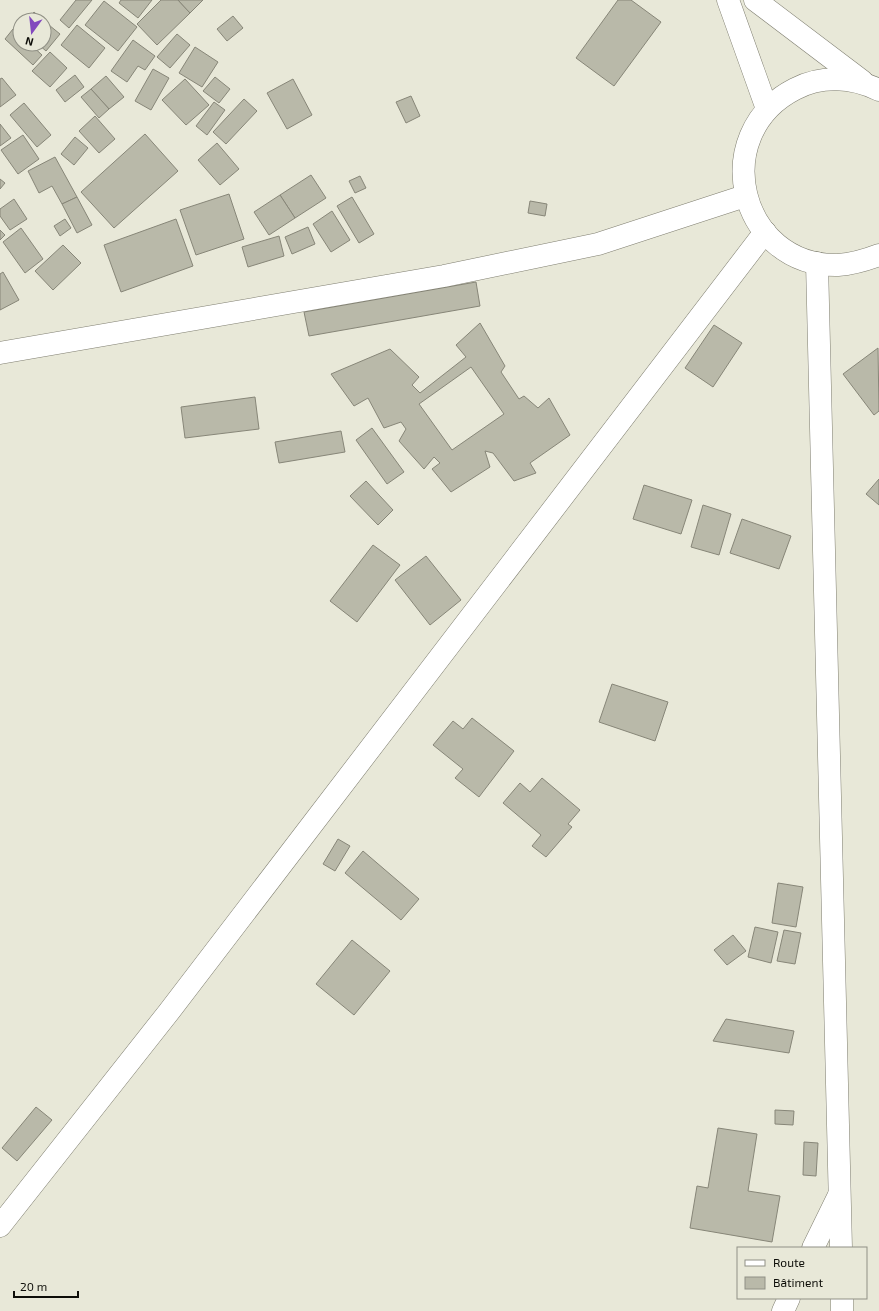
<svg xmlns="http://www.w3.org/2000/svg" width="879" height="1311" font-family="'Exo 2',sans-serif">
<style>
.building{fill:#b9b9a9;stroke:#878678;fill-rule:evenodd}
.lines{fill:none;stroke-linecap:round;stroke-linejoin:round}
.minor-casing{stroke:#7f7e70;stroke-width:23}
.minor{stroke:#fff;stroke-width:22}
</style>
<rect width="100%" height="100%" fill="#e8e8d8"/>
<g class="building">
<polygon points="76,0 92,0 69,28 60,20"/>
<polygon points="121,0 152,0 138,18 119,3"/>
<polygon points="161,0 178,0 190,13 157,45 137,24"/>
<polygon points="178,0 203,0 190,13"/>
<polygon points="618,0 631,0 661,22 614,86 576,58"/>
<polygon points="104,1 137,27 118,51 85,25"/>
<polygon points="34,12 43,20 27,20"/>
<polygon points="233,16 243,28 227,41 217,29"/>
<polygon points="44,21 60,34 46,51 38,44 44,44"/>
<polygon points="77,25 105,48 89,68 61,45"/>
<polygon points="13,29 20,35 20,44 30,44 42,55 33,65 5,39"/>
<polygon points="177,34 190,45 170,68 157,57"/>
<polygon points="133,40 155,56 145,70 138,66 127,82 111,71"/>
<polygon points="195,47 218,62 202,87 179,73"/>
<polygon points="50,52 67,68 50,87 32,71"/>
<polygon points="153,69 169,78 151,110 135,101"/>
<polygon points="75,75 84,87 65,102 56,90"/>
<polygon points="106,76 124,97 109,109 91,89"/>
<polygon points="215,77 230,89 219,103 203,91"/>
<polygon points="2,78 16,95 0,107 0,79"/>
<polygon points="185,79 209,105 186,125 162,100"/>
<polygon points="293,79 312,115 287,129 267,93"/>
<polygon points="91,89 109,109 99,118 81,97"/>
<polygon points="411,96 420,116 406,123 396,102"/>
<polygon points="244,99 257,111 226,144 213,132"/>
<polygon points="214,102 225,110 207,135 196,126"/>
<polygon points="24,103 51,135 37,147 10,115"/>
<polygon points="95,116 115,139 99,153 79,131"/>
<polygon points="0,124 11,138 0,146"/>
<polygon points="145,134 178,171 114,228 81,192"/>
<polygon points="23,135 39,159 18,174 1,150"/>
<polygon points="75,137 88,148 74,165 61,154"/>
<polygon points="217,143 239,169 220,185 198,160"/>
<polygon points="55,157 77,197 62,204 52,186 39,193 28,171"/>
<polygon points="311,175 326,198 295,218 280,195"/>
<polygon points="360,176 366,188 355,193 349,181"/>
<polygon points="0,179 5,183 0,189"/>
<polygon points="229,194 244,239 196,255 180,210"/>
<polygon points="280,195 295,218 269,235 254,212"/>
<polygon points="77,197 92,225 77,233 62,204"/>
<polygon points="352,197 374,234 359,243 337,206"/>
<polygon points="14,199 27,219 10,230 0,216 0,209"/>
<polygon points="530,201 547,204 545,216 528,213"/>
<polygon points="332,211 350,240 331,252 313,224"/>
<polygon points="65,219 71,228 60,236 54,226"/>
<polygon points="176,219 193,266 121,292 104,245"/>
<polygon points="308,227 315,244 292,254 285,237"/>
<polygon points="21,228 43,259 25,273 3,242"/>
<polygon points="0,230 5,235 0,240"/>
<polygon points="279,236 284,256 248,267 242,247"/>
<polygon points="63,245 81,263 53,290 35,271"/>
<polygon points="3,272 19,300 0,310 0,274"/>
<polygon points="476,282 480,306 309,336 304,312"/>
<path d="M 480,323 L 505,366 L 501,372 L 519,399 L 524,396 L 538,408 L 549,398 L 570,435 L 530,463 L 536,473 L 514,481 L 493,453 L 485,451 L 490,467 L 451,492 L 432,469 L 440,463 L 434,457 L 424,469 L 399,441 L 406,429 L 401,422 L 384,428 L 368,398 L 354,406 L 331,374 L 390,349 L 419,377 L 412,385 L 420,393 L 466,357 L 456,345 ZM 471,367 L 504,414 L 452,450 L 419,404 Z"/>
<polygon points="714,325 742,343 713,387 685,368"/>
<polygon points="878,348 879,411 874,415 843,374"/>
<polygon points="255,397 259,429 185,438 181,407"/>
<polygon points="372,428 404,472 387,484 356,440"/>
<polygon points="341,431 345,452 279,463 275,442"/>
<polygon points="879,479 879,505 866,494"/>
<polygon points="366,481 393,510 378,525 350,496"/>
<polygon points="644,485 692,500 681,534 633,519"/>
<polygon points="703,505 731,514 719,555 691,547"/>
<polygon points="742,519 791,536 779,569 730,553"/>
<polygon points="373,545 400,565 357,622 330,601"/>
<polygon points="426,556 461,600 430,625 395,580"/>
<polygon points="612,684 668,702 655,741 599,722"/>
<polygon points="472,718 514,751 479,797 455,778 463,769 433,745 453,721 463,729"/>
<polygon points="542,778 580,810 568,824 572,827 546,857 532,846 541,835 503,803 520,783 530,792"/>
<polygon points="338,839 350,846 335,871 323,864"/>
<polygon points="363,851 419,899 401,920 345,873"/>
<polygon points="778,883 803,887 796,927 772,923"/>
<polygon points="755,927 778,932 771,963 748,957"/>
<polygon points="784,930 801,933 795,964 777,961"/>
<polygon points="733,935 746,951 727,965 714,950"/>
<polygon points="352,940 390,971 354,1015 316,984"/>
<polygon points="726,1019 794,1031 789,1053 713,1041"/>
<polygon points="36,1107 52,1120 17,1161 2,1148"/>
<polygon points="775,1110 794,1111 793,1125 775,1124"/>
<polygon points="718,1128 757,1134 748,1191 780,1196 772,1242 690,1228 697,1186 708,1188"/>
<polygon points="804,1142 818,1143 816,1176 803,1175"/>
</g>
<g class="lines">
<g class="minor-casing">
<g id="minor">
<polyline points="728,0 767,109"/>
<polyline points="755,0 862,81"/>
<path d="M 879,90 C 852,77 822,75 795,89 C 707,134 739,267 838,265 C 852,264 866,260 879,255"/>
<polyline points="817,263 841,1248"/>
<polyline points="0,353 444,276 598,244 745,196"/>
<polyline points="0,1226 168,1013 765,232"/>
<polyline points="813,1248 838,1197"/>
<polyline points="842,1298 842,1311"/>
<polyline points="783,1311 789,1298"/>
</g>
</g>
<use href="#minor" class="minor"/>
</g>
<rect x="737" y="1247" width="130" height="52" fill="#e8e8d8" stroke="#909085"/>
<rect x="745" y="1260" width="20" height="6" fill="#ffffff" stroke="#909085"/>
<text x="773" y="1267" font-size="12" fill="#0d0d08">Route</text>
<rect x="745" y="1277" width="20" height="12" fill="#b9b9a9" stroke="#909085"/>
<text x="773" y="1287" font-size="12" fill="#0d0d08">Bâtiment</text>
<g transform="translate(32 32) rotate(195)"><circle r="19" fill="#e8e8d8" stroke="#909085"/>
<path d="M0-3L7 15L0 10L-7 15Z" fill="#8248be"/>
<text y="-6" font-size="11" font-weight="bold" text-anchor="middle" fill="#0d0d08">N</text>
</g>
<path d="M14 1291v6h64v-6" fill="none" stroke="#0d0d08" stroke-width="2"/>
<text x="20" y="1291" font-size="12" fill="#0d0d08" stroke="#e8e8d8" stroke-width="3" paint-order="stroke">20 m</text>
</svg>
